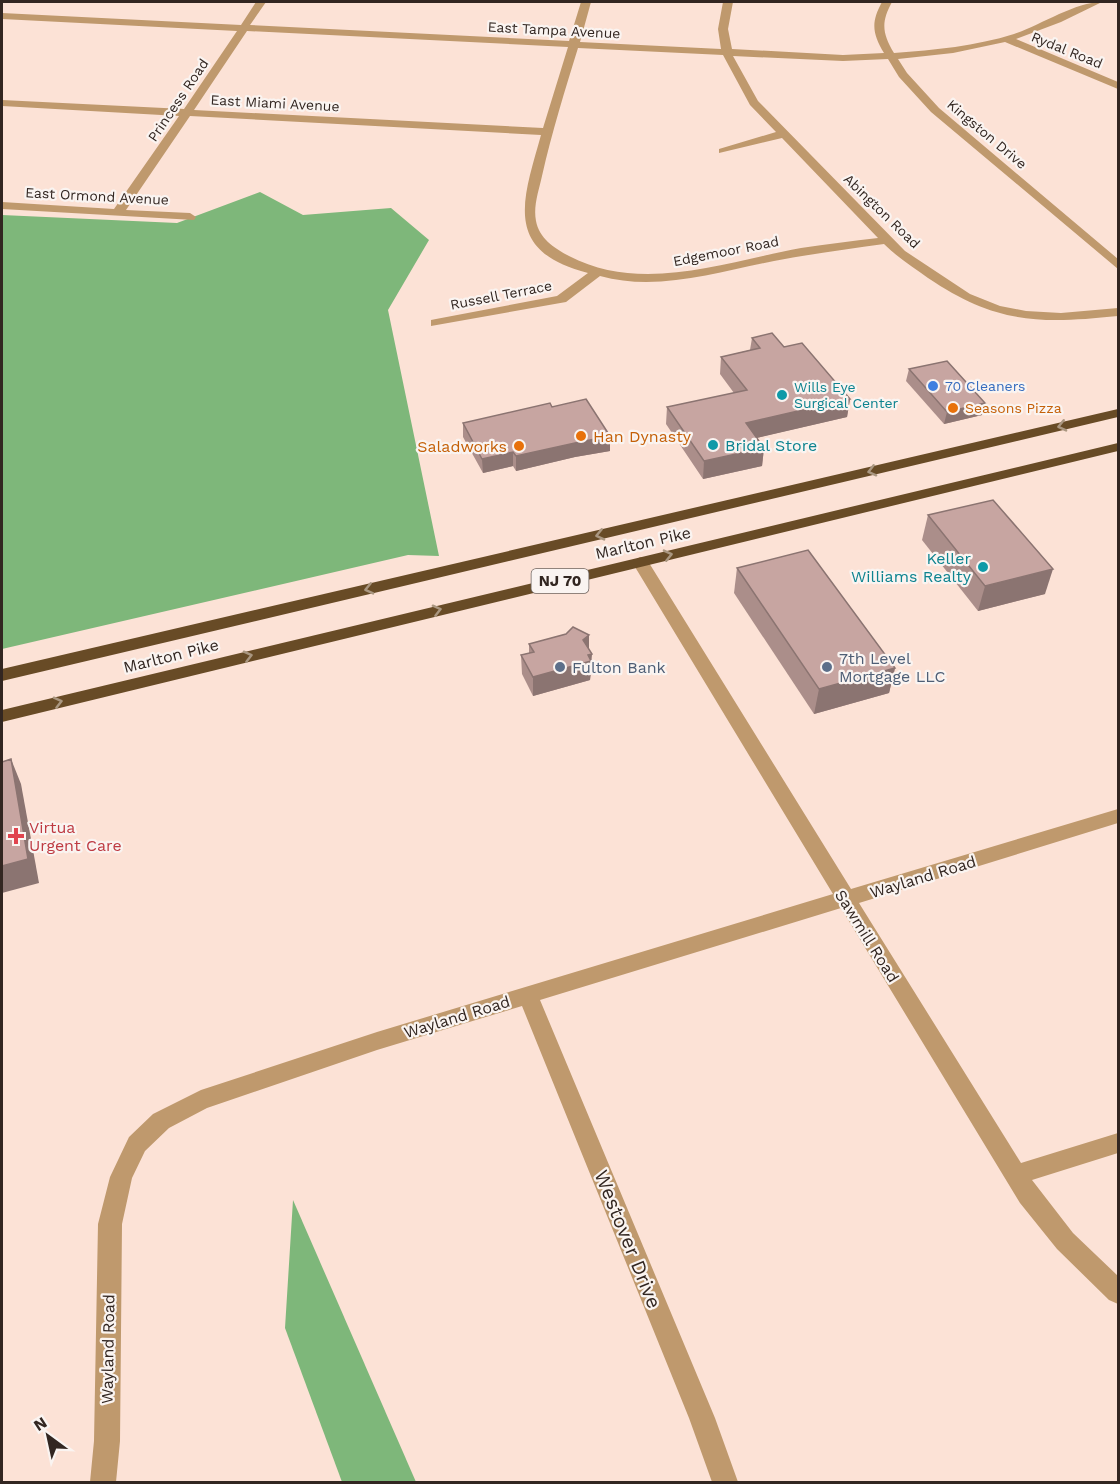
<svg xmlns="http://www.w3.org/2000/svg" width="1120" height="1484" font-family="'Work Sans',sans-serif">
<style>
.forest{fill:#7eb77a}
.lines{fill:none;stroke-linecap:round;stroke-linejoin:round}
.minor{fill:#bf996d;fill-rule:evenodd}
.highway{fill:#684b26;fill-rule:evenodd}
.wall{fill:#ab8e8a}
.shaded-wall{fill:#8b7471}
.building{fill:#c7a5a1;stroke:#8b7471;stroke-width:1.5}
.oneway{stroke:#aa9781}
.shop-dot{fill:#3f7fe0;stroke:#faf4f1;stroke-width:2}
.culture-dot{fill:#0f9aa8;stroke:#faf4f1;stroke-width:2}
.food-dot{fill:#e8710a;stroke:#faf4f1;stroke-width:2}
.service-dot{fill:#5c6f8a;stroke:#faf4f1;stroke-width:2}
.health-dot{fill:#e0444e;stroke:#faf4f1;stroke-width:2}
.labels{text-anchor:middle;dominant-baseline:central;stroke-width:4.5;stroke-linejoin:round;paint-order:stroke}
.far-street-label{font-size:14px;fill:#322621;stroke:#faf4f1}
.far-shop-label{font-size:14px;fill:#366cbe;stroke:#faf4f1;text-anchor:start}
.far-culture-label{font-size:14px;fill:#0d838f;stroke:#faf4f1;text-anchor:start}
.far-food-label{font-size:14px;fill:#c56008;stroke:#faf4f1;text-anchor:start}
.shield{fill:#faf4f1;stroke:#6e645f;stroke-width:1.5}
.shield-label{font-size:15px;font-weight:bold;fill:#322621}
.food-label{font-size:16px;fill:#c56008;stroke:#faf4f1;text-anchor:start}
.culture-label{font-size:16px;fill:#0d838f;stroke:#faf4f1;text-anchor:start}
.street-label{font-size:16px;fill:#322621;stroke:#faf4f1}
.service-label{font-size:16px;fill:#4e5e75;stroke:#faf4f1;text-anchor:start}
.health-label{font-size:16px;fill:#be3a42;stroke:#faf4f1;text-anchor:start}
.near-street-label{font-size:20px;fill:#322621;stroke:#faf4f1}
</style>
<rect width="100%" height="100%" fill="#fce2d6"/>
<g class="forest">
<polygon points="260,192 303,215 391,208 429,240 388,310 439,556 408,555 2,649 2,215 177,223"/>
<polygon points="293,1200 416,1482 342,1482 285,1328"/>
</g>
<g class="lines">
<g class="minor">
<path d="M 256,2 L 266,2 L 250,25 L 569,41 L 581,2 L 591,2 L 580,42 L 721,49 L 718,29 L 723,2 L 733,2 L 728,29 L 732,49 L 843,55 L 884,53 C 872,33 871,22 882,2 L 892,2 C 881,22 882,33 894,53 C 935,50 976,46 1014,34 C 1041,25 1075,2 1102,2 L 1061,22 L 1016,39 L 1118,82 L 1118,89 L 1005,42 L 953,53 L 898,59 L 907,73 L 939,108 L 1118,259 L 1118,269 L 931,112 L 899,77 L 888,59 L 843,61 L 733,56 L 758,101 L 905,251 L 970,294 L 1000,306 L 1026,311 L 1061,313 L 1118,308 L 1118,316 C 1040,324 996,324 928,278 C 913,267 898,258 884,244 C 848,249 811,254 774,261 C 718,272 657,292 600,276 L 566,302 L 431,326 L 431,320 L 436,319 L 557,296 L 588,273 C 502,251 523,200 541,135 L 190,116 L 126,210 L 190,213 L 196,217 L 194,220 L 2,209 L 2,202 L 114,209 L 179,116 L 2,106 L 2,100 L 184,109 L 237,31 L 2,19 L 2,13 L 241,25 ZM 247,31 L 568,47 L 543,128 L 194,110 ZM 578,48 L 723,55 L 750,105 L 776,132 L 719,149 L 719,153 L 782,138 L 878,238 C 852,241 827,244 801,248 C 726,262 641,294 569,256 C 554,248 539,238 536,221 C 533,206 539,190 542,176 C 552,132 565,90 578,48 Z"/>
<polygon points="640,557 646,558 851,889 1118,809 1118,823 859,903 1021,1163 1118,1133 1118,1153 1032,1180 1073,1233 1118,1276 1118,1304 1109,1300 1057,1249 1020,1203 841,908 540,1000 715,1418 738,1482 712,1482 689,1418 522,1006 377,1050 207,1108 169,1128 145,1151 132,1178 122,1224 120,1441 116,1482 90,1482 94,1441 98,1224 110,1177 129,1137 153,1114 201,1090 377,1032 833,894 632,562"/>
</g>
<g class="highway">
<polygon points="1118,409 1118,417 2,681 2,669"/>
<polygon points="1118,443 1118,451 2,722 2,710"/>
</g>
</g>
<g class="wall">
<polygon points="752,338 784,347 850,399 847,417 756,438 764,448 762,466 703,479 666,424 667,407 734,393 720,374 721,357 750,350"/>
<polygon points="909,369 982,415 944,424 906,381"/>
<polygon points="552,407 610,451 575,457 516,471 513,466 483,473 463,437 463,423"/>
<polygon points="928,515 1045,594 978,611 922,540"/>
<polygon points="737,568 895,668 889,693 814,714 734,593"/>
<polygon points="566,634 589,635 589,650 591,673 590,680 533,696 522,674 521,655 529,653 529,644"/>
</g>
<g class="shaded-wall">
<polygon points="850,399 847,417 744,441 746,423"/>
<polygon points="985,403 982,415 944,424 947,412"/>
<polygon points="610,436 610,451 575,457 516,471 516,456 575,443"/>
<polygon points="764,448 762,466 703,479 704,461"/>
<polygon points="513,452 513,466 483,473 482,459"/>
<polygon points="1053,569 1045,594 978,611 985,586"/>
<polygon points="589,635 589,654 583,640"/>
<polygon points="592,654 590,680 533,696 533,677"/>
<polygon points="895,668 889,693 814,714 819,689"/>
<polygon points="11,759 21,784 39,883 2,893 2,866"/>
</g>
<g class="building">
<polygon points="772,333 784,347 802,343 850,399 746,423 764,448 704,461 667,407 747,390 721,357 760,348 752,338"/>
<polygon points="947,361 985,403 947,412 909,369"/>
<polygon points="586,399 610,436 575,443 516,456 513,452 482,459 463,423 550,403 552,407"/>
<polygon points="993,500 1053,569 985,586 928,515"/>
<polygon points="808,550 895,668 819,689 737,568"/>
<polygon points="573,627 589,635 583,640 592,654 588,655 591,661 533,677 521,655 534,652 529,644 566,634"/>
<polygon points="11,759 28,859 2,866 2,762"/>
</g>
<defs><path id="oneway-chevron" d="M-2-3.5L2.5 0L-2 3.5" fill="none" stroke-width="1.6" stroke-linecap="round" stroke-linejoin="round" transform="scale(1.5)"/></defs>
<g class="oneway">
<use href="#oneway-chevron" transform="translate(1062 426) rotate(167)"/>
<use href="#oneway-chevron" transform="translate(872 471) rotate(166)"/>
<use href="#oneway-chevron" transform="translate(600 535) rotate(167)"/>
<use href="#oneway-chevron" transform="translate(668 555) rotate(-13)"/>
<use href="#oneway-chevron" transform="translate(369 589) rotate(167)"/>
<use href="#oneway-chevron" transform="translate(437 610) rotate(-14)"/>
<use href="#oneway-chevron" transform="translate(248 656) rotate(-14)"/>
<use href="#oneway-chevron" transform="translate(58 702) rotate(-14)"/>
</g>
<circle class="shop-dot" cx="933" cy="386" r="6"/>
<g class="culture-dot">
<circle cx="782" cy="395" r="6"/>
<circle cx="713" cy="445" r="6"/>
<circle cx="983" cy="567" r="6"/>
</g>
<g class="food-dot">
<circle cx="953" cy="408" r="6"/>
<circle cx="581" cy="436" r="6"/>
<circle cx="519" cy="446" r="6"/>
</g>
<g class="service-dot">
<circle cx="560" cy="667" r="6"/>
<circle cx="827" cy="667" r="6"/>
</g>
<path class="health-dot" d="M13 827h6v6h6v6h-6v6h-6v-6h-6v-6h6z"/>
<g class="labels">
<g class="far-street-label">
<text transform="translate(554 30) rotate(3)">East Tampa Avenue</text>
<text transform="translate(1067 50) rotate(22)">Rydal Road</text>
<text transform="translate(178 100) rotate(-56)">Princess Road</text>
<text transform="translate(275 103) rotate(3)">East Miami Avenue</text>
<text transform="translate(987 134) rotate(40)">Kingston Drive</text>
<text transform="translate(97 196) rotate(3)">East Ormond Avenue</text>
<text transform="translate(882 211) rotate(44)">Abington Road</text>
<text transform="translate(726 251) rotate(-11)">Edgemoor Road</text>
<text transform="translate(501 295) rotate(-11)">Russell Terrace</text>
</g>
<g class="far-shop-label">
<text x="945" y="386">70 Cleaners</text>
</g>
<g class="far-culture-label">
<text x="794" y="387">Wills Eye<tspan x="794" dy="16">Surgical Center</tspan></text>
</g>
<g class="far-food-label">
<text x="965" y="408">Seasons Pizza</text>
</g>
<rect class="shield" x="531.5" y="569" width="57" height="24" rx="4.5"/>
<g class="shield-label">
<text x="560" y="581">NJ 70</text>
</g>
<g class="food-label">
<text x="593" y="436">Han Dynasty</text>
<text x="507" y="446" text-anchor="end">Saladworks</text>
</g>
<g class="culture-label">
<text x="725" y="445">Bridal Store</text>
<text x="971" y="558" text-anchor="end">Keller<tspan x="971" dy="18">Williams Realty</tspan></text>
</g>
<g class="street-label">
<text transform="translate(643 543) rotate(-13)">Marlton Pike</text>
<text transform="translate(171 656) rotate(-14)">Marlton Pike</text>
<text transform="translate(923 877) rotate(-17)">Wayland Road</text>
<text transform="translate(867 936) rotate(58)">Sawmill Road</text>
<text transform="translate(457 1017) rotate(-17)">Wayland Road</text>
<text transform="translate(108 1349) rotate(-89)">Wayland Road</text>
</g>
<g class="service-label">
<text x="839" y="658">7th Level<tspan x="839" dy="18">Mortgage LLC</tspan></text>
<text x="572" y="667">Fulton Bank</text>
</g>
<g class="health-label">
<text x="29" y="827">Virtua<tspan x="29" dy="18">Urgent Care</tspan></text>
</g>
<g class="near-street-label">
<text transform="translate(628 1239) rotate(68)">Westover Drive</text>
</g>
</g>
<rect width="1120" height="1484" fill="none" stroke="#322621" stroke-width="6"/>
<g transform="translate(48 1436) rotate(327)" stroke="#faf4f1" stroke-width="4.5" paint-order="stroke">
<path d="M0-4.5L10 22L0 15L-10 22Z" fill="#322621"/>
<text y="-9" font-size="16" font-weight="bold" text-anchor="middle" fill="#322621">N</text>
</g>
</svg>
